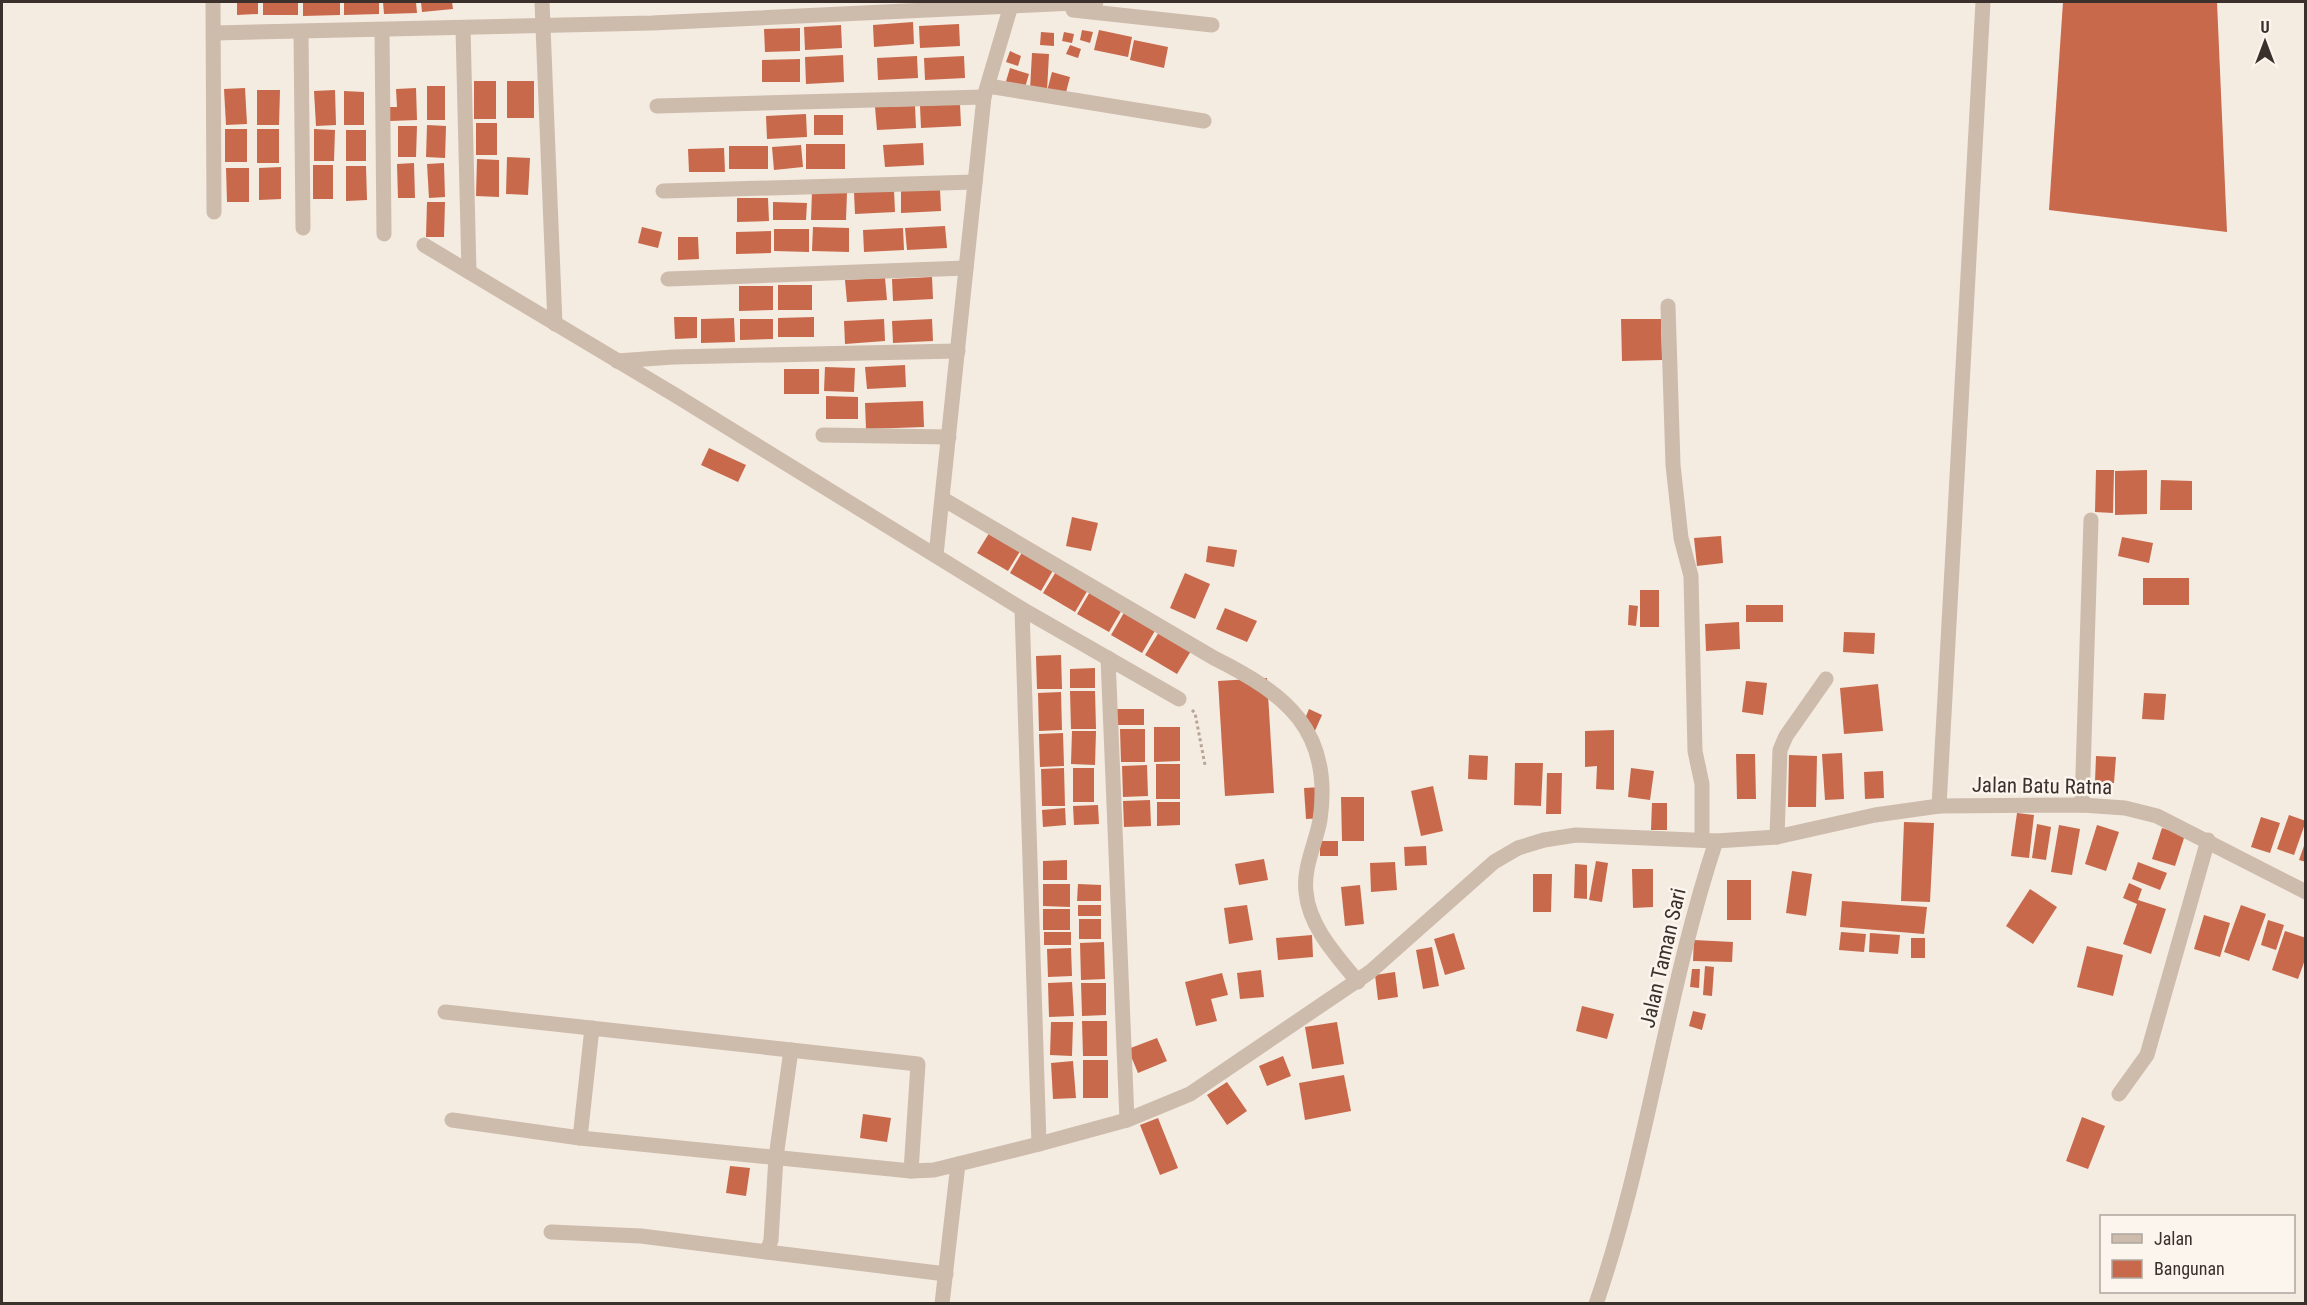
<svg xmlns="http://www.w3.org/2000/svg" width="2307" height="1305" font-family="'Roboto Condensed',sans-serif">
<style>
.building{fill:#c8694b}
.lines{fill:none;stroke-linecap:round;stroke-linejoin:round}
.path{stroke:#b9a596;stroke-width:3;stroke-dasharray:3 3;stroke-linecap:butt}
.minor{stroke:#cdbbac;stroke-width:15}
.labels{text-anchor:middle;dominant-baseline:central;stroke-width:5;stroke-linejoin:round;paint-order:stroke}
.street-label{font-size:21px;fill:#3b302b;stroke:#fbf5ee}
</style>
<rect width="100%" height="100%" fill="#f4ebe1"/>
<g class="building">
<polygon points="237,2 258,2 258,14 237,15"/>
<rect x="263" y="2" width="35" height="13"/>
<polygon points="303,2 340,2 340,15 303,16"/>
<polygon points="344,2 379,2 379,14 344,15"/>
<polygon points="383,2 416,2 417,13 384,14"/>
<polygon points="421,2 452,2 453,9 422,12"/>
<polygon points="2063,2 2217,2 2227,232 2049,210"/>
<polygon points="913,22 914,44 874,47 873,25"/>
<polygon points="959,24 960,46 920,48 919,26"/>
<polygon points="841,25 842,48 805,50 804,27"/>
<polygon points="800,28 800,51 765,52 764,29"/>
<polygon points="1082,30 1093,32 1090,43 1080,40"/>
<polygon points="1099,30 1132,37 1128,57 1094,50"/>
<polygon points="1041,32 1054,33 1054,46 1040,45"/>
<polygon points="1064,32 1074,34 1072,43 1062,41"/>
<polygon points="1134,40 1168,47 1164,68 1130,60"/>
<polygon points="1070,45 1081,49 1078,58 1066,54"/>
<polygon points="1010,51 1021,56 1018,66 1006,62"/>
<polygon points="1032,53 1049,54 1047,91 1030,90"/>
<polygon points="843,55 844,82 806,84 805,57"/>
<polygon points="917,56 918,78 878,80 877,58"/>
<polygon points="964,56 965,78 925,80 924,58"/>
<polygon points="800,59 800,82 762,82 762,60"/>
<polygon points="1010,68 1029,74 1023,94 1004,88"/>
<polygon points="1052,72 1070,77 1064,100 1046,95"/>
<rect x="474" y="81" width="22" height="38"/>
<rect x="507" y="81" width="27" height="37"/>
<rect x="427" y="86" width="18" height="34"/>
<polygon points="245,88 247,124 226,125 224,89"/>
<polygon points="416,88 417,120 390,121 390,107 397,107 396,89"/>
<polygon points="257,90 280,90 279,125 257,125"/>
<polygon points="335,90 336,125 316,126 314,91"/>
<polygon points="344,91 364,92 364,125 344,125"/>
<polygon points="960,104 961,126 921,128 920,106"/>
<polygon points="915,106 916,128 877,130 875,107"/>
<polygon points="806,114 807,137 767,139 766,116"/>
<rect x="814" y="115" width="29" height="20"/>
<rect x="476" y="123" width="21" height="32"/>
<polygon points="427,125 446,126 445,158 426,157"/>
<polygon points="398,126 417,126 416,157 398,157"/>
<rect x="225" y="129" width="22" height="33"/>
<rect x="257" y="129" width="22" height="34"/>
<polygon points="314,129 335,130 334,161 314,161"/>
<rect x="346" y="130" width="20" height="31"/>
<polygon points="923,143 924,165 885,167 883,145"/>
<rect x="806" y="144" width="39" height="25"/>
<polygon points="801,145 803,167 774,170 772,147"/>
<rect x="729" y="146" width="39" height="23"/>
<polygon points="724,148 725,172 689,172 688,149"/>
<polygon points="507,157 530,158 528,195 506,194"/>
<polygon points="477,159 499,160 499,197 476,196"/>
<polygon points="414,163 415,198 398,198 397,164"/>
<polygon points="444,163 445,197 429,198 427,164"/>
<rect x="313" y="165" width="20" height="34"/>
<polygon points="346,166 366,166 367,200 346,201"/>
<polygon points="281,167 281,199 259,200 259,168"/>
<polygon points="226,168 249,168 249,202 227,202"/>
<polygon points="940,189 941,211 901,213 901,191"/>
<polygon points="894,190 895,212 855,214 854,192"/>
<polygon points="812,191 847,192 846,220 811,220"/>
<polygon points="737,198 768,198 769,221 737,222"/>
<polygon points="427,202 445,202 444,237 426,237"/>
<polygon points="773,202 807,203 806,220 773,220"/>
<polygon points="945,226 947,248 907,250 905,228"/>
<polygon points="642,227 662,232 658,248 638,243"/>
<polygon points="813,227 849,228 849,252 812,251"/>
<polygon points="903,228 904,250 864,252 863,230"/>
<polygon points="774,229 809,229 809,252 774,251"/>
<polygon points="771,231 771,253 736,254 736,232"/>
<polygon points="678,237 698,237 699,259 678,260"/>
<polygon points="932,277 933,299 893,301 892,279"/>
<polygon points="885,278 887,300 847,302 845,280"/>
<rect x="778" y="285" width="34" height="25"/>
<polygon points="739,286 773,286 773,310 739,311"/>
<polygon points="674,317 697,317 697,338 675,339"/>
<polygon points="814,317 814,337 778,337 778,318"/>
<polygon points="734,318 735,342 701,343 701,319"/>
<polygon points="740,319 773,319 773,339 740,340"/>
<polygon points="884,319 885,341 845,344 844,321"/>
<polygon points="932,319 933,341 893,343 892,321"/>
<polygon points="1621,319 1661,319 1662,360 1622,361"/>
<polygon points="905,365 906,387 867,389 865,367"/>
<polygon points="825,367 855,368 854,392 824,391"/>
<rect x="784" y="369" width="35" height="25"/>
<polygon points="826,396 858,397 858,419 826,419"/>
<polygon points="923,401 924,427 866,429 865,403"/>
<polygon points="709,448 746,465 738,482 701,465"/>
<polygon points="2096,470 2114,470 2113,513 2095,512"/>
<polygon points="2147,470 2147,514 2115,515 2115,471"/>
<polygon points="2161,480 2192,481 2192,510 2160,510"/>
<polygon points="1072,517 1098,523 1091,551 1066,546"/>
<polygon points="991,530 1022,548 1008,571 977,553"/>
<polygon points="1721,536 1723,563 1697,566 1694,538"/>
<polygon points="2122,537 2153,543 2149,563 2118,556"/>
<polygon points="1208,546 1237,550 1234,567 1206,562"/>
<polygon points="1024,549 1055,567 1041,591 1010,573"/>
<polygon points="1057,570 1089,588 1075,612 1043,593"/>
<polygon points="1185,573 1210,584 1195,619 1170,608"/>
<rect x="2143" y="578" width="46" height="27"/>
<polygon points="1091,590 1123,608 1109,632 1077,614"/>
<rect x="1640" y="590" width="19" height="37"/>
<polygon points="1629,605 1638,606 1636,626 1628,625"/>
<rect x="1746" y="605" width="37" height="17"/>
<polygon points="1225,608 1257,621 1247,642 1216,629"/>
<polygon points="1125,611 1156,629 1142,653 1111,635"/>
<polygon points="1739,622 1740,649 1706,651 1705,624"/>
<polygon points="1159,632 1191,651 1177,674 1145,655"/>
<polygon points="1844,632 1875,633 1874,654 1843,652"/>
<polygon points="1061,655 1062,689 1037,689 1036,656"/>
<polygon points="1095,668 1095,688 1070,688 1070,669"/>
<polygon points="1267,678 1274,793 1225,796 1218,681"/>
<polygon points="1746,681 1767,683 1763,715 1742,712"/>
<polygon points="1878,684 1883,731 1844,734 1840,688"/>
<polygon points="1070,691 1095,691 1096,729 1071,729"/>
<polygon points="1061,692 1062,730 1039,731 1038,693"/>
<polygon points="2144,693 2166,694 2164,720 2142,719"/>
<rect x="1114" y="709" width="30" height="16"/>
<polygon points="1309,709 1322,715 1314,733 1301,728"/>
<polygon points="1154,727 1180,727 1180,761 1154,762"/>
<polygon points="1120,729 1145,729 1145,762 1121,762"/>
<polygon points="1614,730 1614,790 1596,789 1597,766 1585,767 1585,731"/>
<polygon points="1072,731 1096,731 1095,765 1071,764"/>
<polygon points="1063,733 1064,766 1040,767 1039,734"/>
<polygon points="1842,753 1844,799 1825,800 1822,754"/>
<polygon points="1736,754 1755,754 1756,799 1737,799"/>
<polygon points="1469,755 1488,756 1487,780 1468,779"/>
<polygon points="1789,755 1817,756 1816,807 1788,807"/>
<polygon points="2096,756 2116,757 2114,783 2095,782"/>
<polygon points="1515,763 1543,763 1541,806 1514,805"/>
<rect x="1156" y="764" width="24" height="35"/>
<polygon points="1147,765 1148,796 1123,797 1122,766"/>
<polygon points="1064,768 1065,806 1042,806 1041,769"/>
<rect x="1073" y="768" width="21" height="34"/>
<polygon points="1631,768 1654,771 1650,800 1628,797"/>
<polygon points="1883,771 1884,798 1865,799 1864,772"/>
<polygon points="1547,773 1562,773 1561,814 1546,814"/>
<polygon points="1433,786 1443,831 1421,836 1411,791"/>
<polygon points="1322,787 1324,818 1306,819 1304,788"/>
<polygon points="1341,797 1364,797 1364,841 1342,841"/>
<polygon points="1150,800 1151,826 1124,827 1123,801"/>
<polygon points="1157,802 1180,802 1180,825 1157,826"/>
<polygon points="1652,803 1667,803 1667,830 1651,830"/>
<polygon points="1098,805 1099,824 1074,825 1073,806"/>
<polygon points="1065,808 1066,825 1043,827 1042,810"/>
<polygon points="2017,813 2034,815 2029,858 2011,856"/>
<polygon points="2289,815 2306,821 2294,855 2277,849"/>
<polygon points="2261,817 2280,823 2270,853 2251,847"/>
<polygon points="1904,822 1934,823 1930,902 1901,901"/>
<polygon points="2037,824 2051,827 2046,860 2032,858"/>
<polygon points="2059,825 2080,829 2072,875 2051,872"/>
<polygon points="2097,825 2119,832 2106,871 2085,864"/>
<polygon points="2162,828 2185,835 2175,866 2152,859"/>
<rect x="1320" y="841" width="18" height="15"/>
<polygon points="2305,843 2306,843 2306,862 2299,860"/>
<polygon points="1426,846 1427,865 1405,866 1404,847"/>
<polygon points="1264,859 1268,880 1239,885 1235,864"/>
<polygon points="1067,860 1067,880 1043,880 1043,861"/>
<polygon points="1596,861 1608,863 1602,902 1589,900"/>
<polygon points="1395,862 1397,890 1371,892 1370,863"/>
<polygon points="2138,862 2167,873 2160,890 2132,879"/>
<polygon points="1575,864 1587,865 1587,899 1574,898"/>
<polygon points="1632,869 1653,869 1653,907 1633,908"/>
<polygon points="1792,871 1812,874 1806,916 1786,913"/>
<polygon points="1533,874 1552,874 1551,912 1533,912"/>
<rect x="1727" y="880" width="24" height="40"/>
<polygon points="2129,883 2142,889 2138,900 2166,909 2151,954 2123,944 2137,904 2123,898"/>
<polygon points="1043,884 1070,884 1070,907 1043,906"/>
<polygon points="1078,884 1101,885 1101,901 1077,901"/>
<polygon points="1360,885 1364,924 1345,926 1341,887"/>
<polygon points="2030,889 2057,907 2033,944 2006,926"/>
<polygon points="1842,901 1927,907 1924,934 1840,927"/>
<rect x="1078" y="905" width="23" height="11"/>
<polygon points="1247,905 1253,940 1229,944 1224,908"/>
<polygon points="2241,905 2266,914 2249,961 2224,952"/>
<rect x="1043" y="909" width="27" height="21"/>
<polygon points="2204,915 2230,923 2220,957 2194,949"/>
<rect x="1079" y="919" width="22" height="20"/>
<polygon points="2268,920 2284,925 2276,950 2261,945"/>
<polygon points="2285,931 2306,938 2306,957 2298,979 2272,970"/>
<rect x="1044" y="932" width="27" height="13"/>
<polygon points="1841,932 1866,934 1864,952 1839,950"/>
<polygon points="1454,933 1465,969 1445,975 1434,939"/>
<polygon points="1870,933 1900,935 1898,954 1869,952"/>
<polygon points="1312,935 1313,957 1278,960 1276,938"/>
<rect x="1911" y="938" width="14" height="20"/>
<polygon points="1694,940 1733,942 1732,962 1693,961"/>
<polygon points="1104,942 1105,979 1081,980 1080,943"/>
<polygon points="2087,946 2123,955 2113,996 2077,987"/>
<polygon points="1432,947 1439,986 1423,989 1416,950"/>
<polygon points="1071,948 1072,976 1048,977 1047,949"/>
<polygon points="1705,966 1714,967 1712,996 1703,995"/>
<polygon points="1692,969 1700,969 1699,988 1690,987"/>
<polygon points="1261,970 1264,997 1240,999 1237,973"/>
<polygon points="1395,972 1398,997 1378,1000 1375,975"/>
<polygon points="1222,973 1228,995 1211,999 1217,1021 1196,1026 1185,982"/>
<polygon points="1072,982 1074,1016 1049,1017 1048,983"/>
<polygon points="1081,983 1106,983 1106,1015 1082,1016"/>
<polygon points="1582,1006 1614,1014 1607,1039 1576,1031"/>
<polygon points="1693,1011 1706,1014 1702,1030 1689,1026"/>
<polygon points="1082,1021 1107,1021 1107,1056 1083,1056"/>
<polygon points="1051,1022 1073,1022 1072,1056 1050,1055"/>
<polygon points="1337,1022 1344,1064 1312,1069 1305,1027"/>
<polygon points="1157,1038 1167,1061 1138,1073 1128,1049"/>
<polygon points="1283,1056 1291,1076 1267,1086 1259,1066"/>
<rect x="1083" y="1060" width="25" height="38"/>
<polygon points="1073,1061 1076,1098 1053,1099 1051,1063"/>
<polygon points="1344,1075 1351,1111 1305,1120 1299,1083"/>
<polygon points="1227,1082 1247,1111 1227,1125 1207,1095"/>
<polygon points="863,1114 891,1118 887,1142 860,1138"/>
<polygon points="2082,1117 2105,1126 2088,1169 2066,1161"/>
<polygon points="1158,1118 1178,1168 1160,1175 1140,1125"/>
<polygon points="730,1166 750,1168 746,1196 726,1193"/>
</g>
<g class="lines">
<polyline class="path" points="1192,710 1195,713 1205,765"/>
<g class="minor">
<polyline points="213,2 214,212"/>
<polyline points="542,2 555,324"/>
<polyline points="1073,10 1212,25"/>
<polyline points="463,28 469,272"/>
<polyline points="382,30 384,234"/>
<polyline points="301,32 303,228"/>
<polyline points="214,33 652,23 1096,2"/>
<polyline points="988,86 1204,121"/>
<polyline points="657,106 984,97"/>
<polyline points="663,191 975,182"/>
<polyline points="424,245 675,395 1022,609 1179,699"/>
<polyline points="668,279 966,268"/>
<polyline points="1668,306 1673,465 1681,538 1691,576 1695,751 1702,784 1702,839"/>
<polyline points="617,361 673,357 958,351"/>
<polyline points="823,435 949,437"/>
<path d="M 943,499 L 1214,658 C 1286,694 1333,730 1320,820 C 1316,843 1303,867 1306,892 C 1309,927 1337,956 1358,982"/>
<polyline points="936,555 984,97 1012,2"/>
<polyline points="1022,609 1039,1144"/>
<polyline points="1108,658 1127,1120"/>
<polyline points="2082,805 2091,520"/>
<polyline points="1939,806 1983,2"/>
<polyline points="1777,837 1780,750 1786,736 1826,679"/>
<polyline points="445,1012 918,1064 911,1171"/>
<polyline points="2119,1094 2147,1055 2208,840"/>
<polyline points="452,1120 580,1138 911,1171 934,1170 1039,1144 1127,1120 1190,1094 1370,972 1494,862 1518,848 1544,840 1576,835 1716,841 1777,837 1875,815 1939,806 2082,805 2125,808 2157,816 2306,892"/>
<polyline points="580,1138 592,1028"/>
<polyline points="551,1232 641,1236 767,1252 771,1240 776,1157 791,1050"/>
<polyline points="767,1252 946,1274"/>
<polyline points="942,1304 958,1164"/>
<path d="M 1596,1304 C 1648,1153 1666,992 1716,841"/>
</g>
</g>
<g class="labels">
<g class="street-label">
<text transform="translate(2042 786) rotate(1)">Jalan Batu Ratna</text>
<text transform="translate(1663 958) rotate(-77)">Jalan Taman Sari</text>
</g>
</g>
<rect width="2307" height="1305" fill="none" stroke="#3b302b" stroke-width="6"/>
<rect x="2100" y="1215" width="195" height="78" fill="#fbf5ee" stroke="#aea6a0" stroke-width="1.5"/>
<rect x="2112" y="1234" width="30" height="9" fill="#cdbbac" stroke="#aea6a0" stroke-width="1.5"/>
<text x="2154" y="1245" font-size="18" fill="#3b302b">Jalan</text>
<rect x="2112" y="1260" width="30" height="18" fill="#c8694b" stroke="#aea6a0" stroke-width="1.5"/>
<text x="2154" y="1275" font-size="18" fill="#3b302b">Bangunan</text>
<g transform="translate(2265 42)" stroke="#fbf5ee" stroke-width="4.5" paint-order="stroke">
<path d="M0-4.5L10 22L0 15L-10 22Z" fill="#3b302b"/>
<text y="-9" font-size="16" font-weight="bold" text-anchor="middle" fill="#3b302b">U</text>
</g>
</svg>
